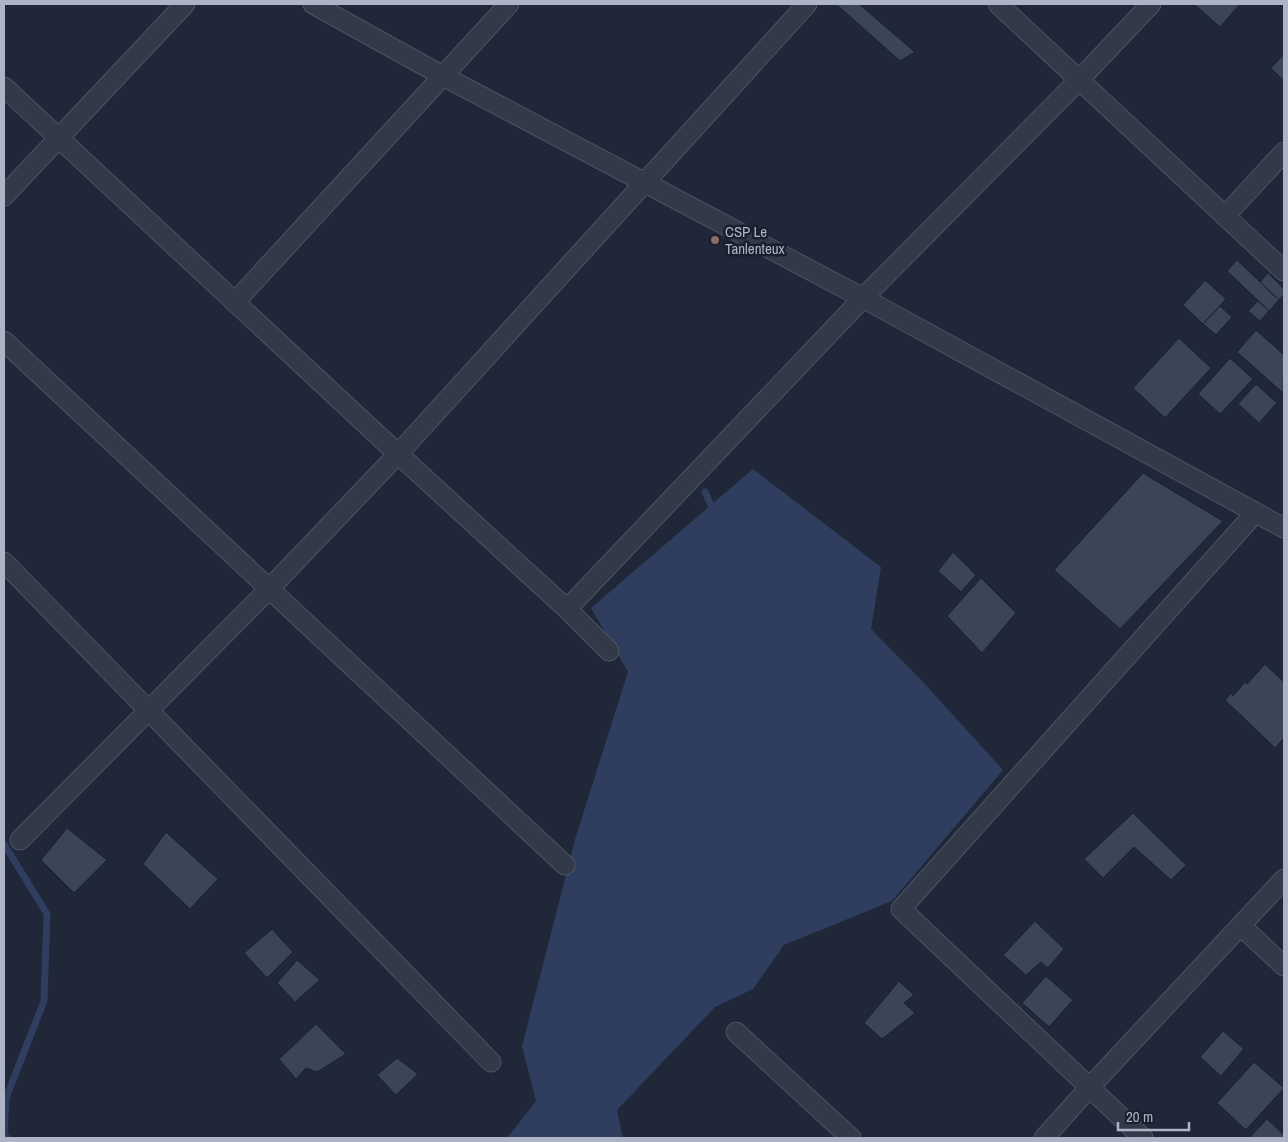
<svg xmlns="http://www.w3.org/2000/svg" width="1288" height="1142" font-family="'Archivo Narrow',sans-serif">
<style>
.water{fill:#2f3e5e}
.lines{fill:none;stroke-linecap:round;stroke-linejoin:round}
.stream{stroke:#2f3e5e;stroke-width:7}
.building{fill:#3a4558;stroke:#1a212f}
.minor-casing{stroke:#4d5463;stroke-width:21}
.minor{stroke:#323948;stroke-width:19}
.education-dot{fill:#8d6e63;stroke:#181f2d;stroke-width:2}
.labels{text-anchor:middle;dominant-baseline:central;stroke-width:5;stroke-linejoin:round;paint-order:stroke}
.poi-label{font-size:15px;fill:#acb4c5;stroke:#181f2d;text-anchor:start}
</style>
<rect width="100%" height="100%" fill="#1f2738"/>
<polygon class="water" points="753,469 881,567 871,629 924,683 1003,770 892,901 784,945 753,989 715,1007 617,1110 623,1138 507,1138 536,1101 522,1046 576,836 628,672 591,608"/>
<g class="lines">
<g class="stream">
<polyline points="705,492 714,512"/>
<polyline points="4,844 47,914 44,1001 6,1098 4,1136 7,1138"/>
</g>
</g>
<g class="building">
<polygon points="836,4 859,4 915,52 900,61"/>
<polygon points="1194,4 1240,4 1220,27"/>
<polygon points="1284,54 1284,81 1271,68"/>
<polygon points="1237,260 1279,300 1269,311 1227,271"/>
<polygon points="1268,273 1284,289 1284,294 1279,300 1260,282"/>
<polygon points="1205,280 1226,299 1203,324 1183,305"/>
<polygon points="1258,301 1269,311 1260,321 1248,311"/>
<polygon points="1220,306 1232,317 1216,335 1203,324"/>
<polygon points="1256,330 1284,355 1283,393 1237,352"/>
<polygon points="1179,338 1211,368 1165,418 1133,388"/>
<polygon points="1230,358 1253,379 1220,414 1198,394"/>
<polygon points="1256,384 1277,403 1259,423 1238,404"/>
<polygon points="1143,473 1223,521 1120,629 1054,570"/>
<polygon points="953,552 976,575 961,592 938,571"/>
<polygon points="981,578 1016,613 982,653 947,616"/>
<polygon points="1265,664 1284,682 1284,738 1275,748 1225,700 1231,693 1233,696 1245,682 1247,684"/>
<polygon points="1133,813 1186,865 1171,880 1134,847 1103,878 1084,859"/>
<polygon points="67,828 107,860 74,893 41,860"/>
<polygon points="166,832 218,879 190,909 143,864"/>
<polygon points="1035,921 1064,949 1048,968 1041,962 1026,975 1003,955"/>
<polygon points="272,929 293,952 267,978 244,953"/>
<polygon points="297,960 320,980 295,1002 277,983"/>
<polygon points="1046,976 1073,1000 1049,1027 1022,1003"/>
<polygon points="899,981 914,995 904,1003 915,1013 882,1039 864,1023"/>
<polygon points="316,1024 346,1054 317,1072 306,1068 296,1079 279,1059"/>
<polygon points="1223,1031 1244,1049 1221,1076 1200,1057"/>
<polygon points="397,1058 418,1074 396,1095 377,1075"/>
<polygon points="1254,1062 1284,1088 1246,1130 1217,1103"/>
<polygon points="1267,1119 1284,1135 1284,1138 1249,1138"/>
</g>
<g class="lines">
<g class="minor-casing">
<g id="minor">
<polyline points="313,4 443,76 863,298 1284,528"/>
<polyline points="998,4 1284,271"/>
<polyline points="4,87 398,454 567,609 609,651"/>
<polyline points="4,196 185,4"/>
<polyline points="1225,216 1284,152"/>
<polyline points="235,302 509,4"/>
<polyline points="4,341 565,865"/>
<polyline points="4,562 491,1062"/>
<polyline points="567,609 863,298 1079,80 1151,4"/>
<polyline points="20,840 269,589 398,454 807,4"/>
<polyline points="1241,926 1284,966"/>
<polyline points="736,1032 851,1138"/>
<polyline points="1044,1138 1089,1088 1284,879"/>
<polyline points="1143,1138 901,909 1255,513"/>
</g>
</g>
<use href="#minor" class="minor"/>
</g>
<circle class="education-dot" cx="715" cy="240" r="5"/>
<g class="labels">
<g class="poi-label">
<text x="725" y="231">CSP Le<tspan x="725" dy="17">Tanlenteux</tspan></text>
</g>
</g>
<rect width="1288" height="1142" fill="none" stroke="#acb4c5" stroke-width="10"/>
<path d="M1118 1122v8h71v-8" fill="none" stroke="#acb4c5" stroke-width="2.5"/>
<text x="1126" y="1122" font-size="15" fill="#acb4c5" stroke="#181f2d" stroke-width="4" paint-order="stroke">20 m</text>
</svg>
